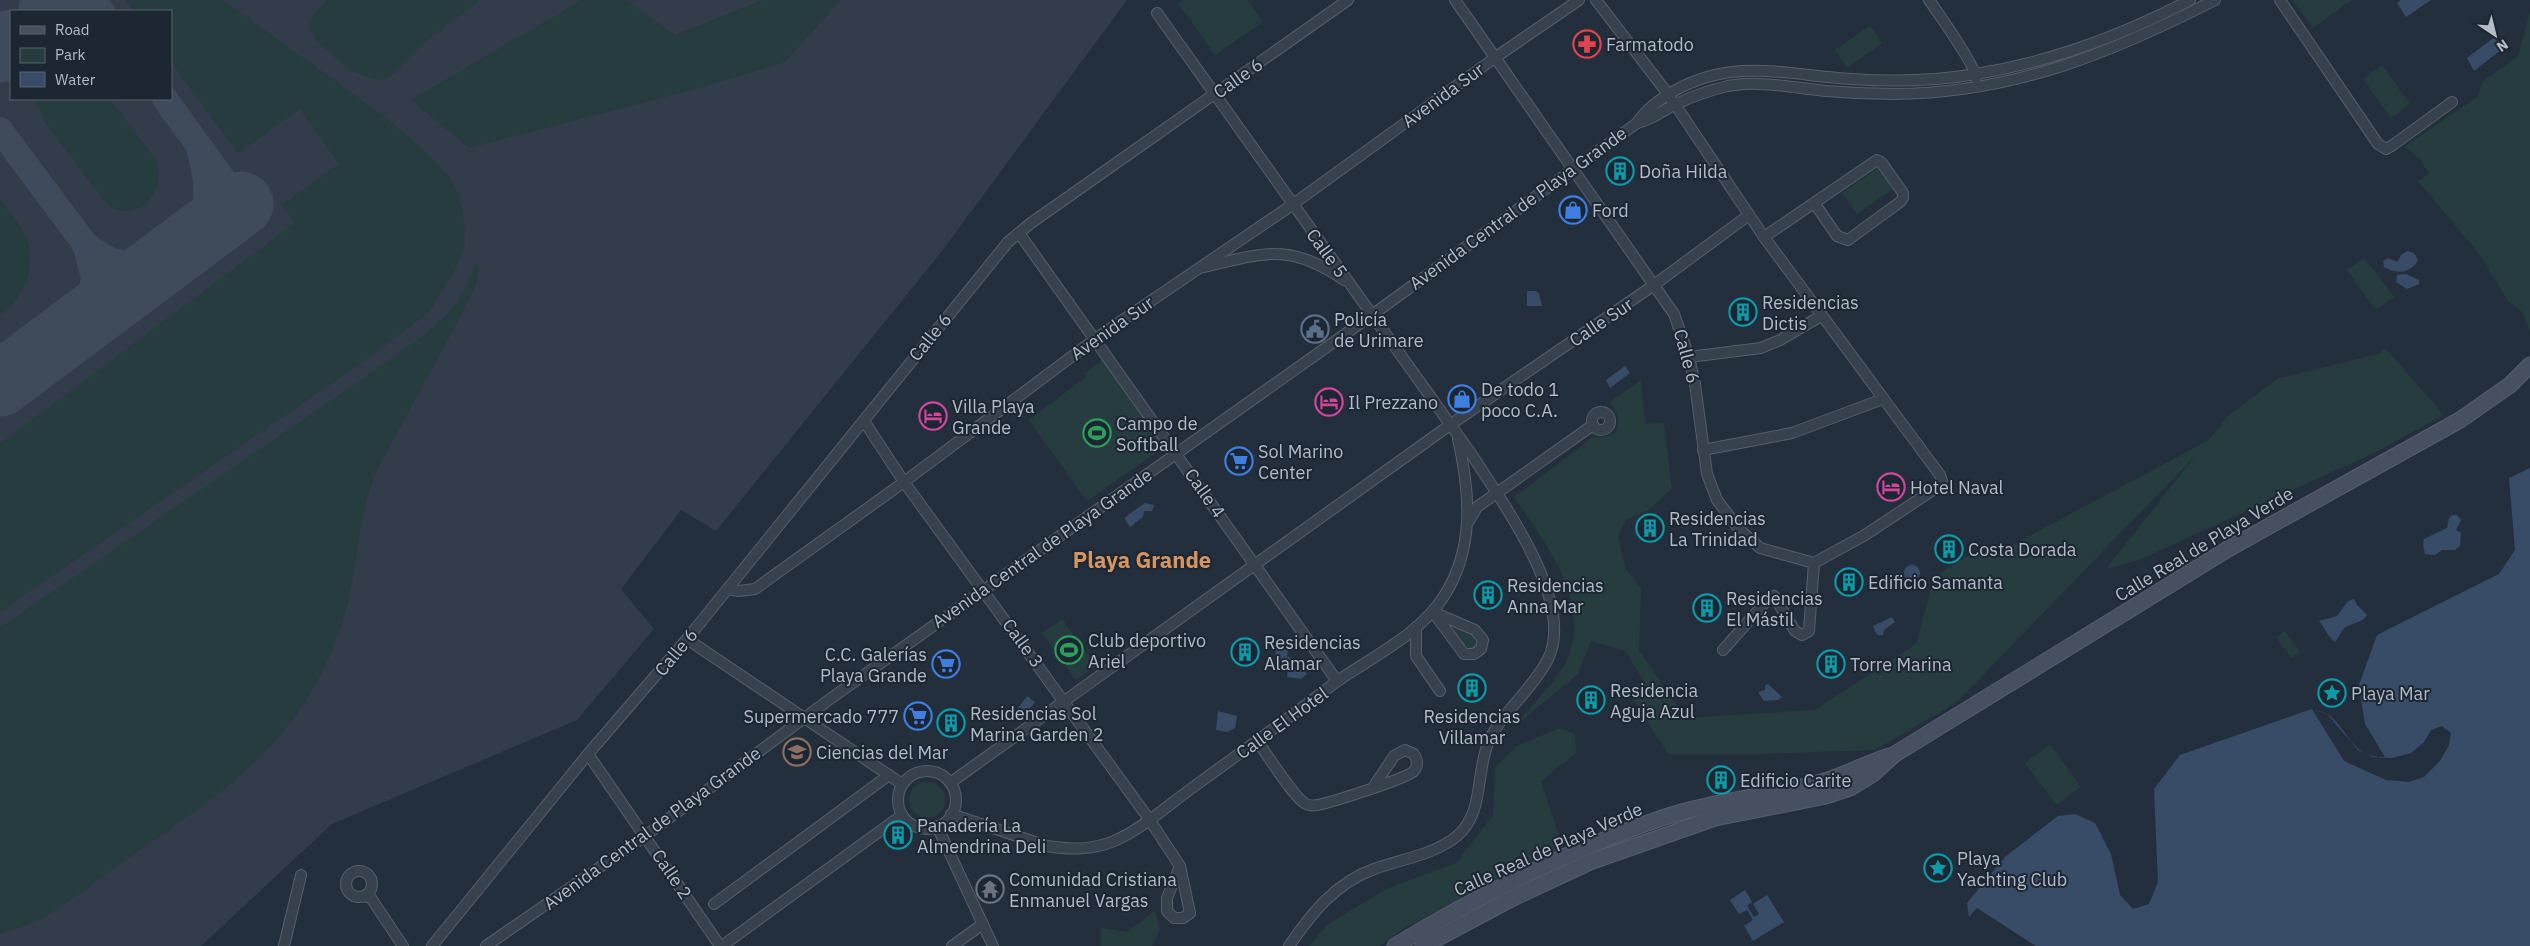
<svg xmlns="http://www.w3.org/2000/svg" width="2530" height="946" font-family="'IBM Plex Sans',sans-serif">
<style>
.airport{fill:#323c4b;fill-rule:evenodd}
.green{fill:#263c3f}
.water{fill:#394c67}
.pier{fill:#242f3e}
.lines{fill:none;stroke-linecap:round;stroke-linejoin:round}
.taxiway{stroke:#3f4a5a;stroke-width:26}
.runway{stroke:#3f4a5a;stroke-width:65}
.street-casing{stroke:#565f6c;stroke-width:12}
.secondary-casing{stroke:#565f6c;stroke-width:17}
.street{stroke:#38414e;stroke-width:10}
.secondary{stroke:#465061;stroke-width:15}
.labels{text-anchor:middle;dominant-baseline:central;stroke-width:4;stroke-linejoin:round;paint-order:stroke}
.poi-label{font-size:18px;fill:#b4bcc9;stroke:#1d2633;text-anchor:start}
.street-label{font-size:18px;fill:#b4bcc9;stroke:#1d2633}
.district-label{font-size:22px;font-weight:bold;fill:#d59563;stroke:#1d2633}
</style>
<rect width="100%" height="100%" fill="#242f3e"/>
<path class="airport" d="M 0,0 L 1127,0 L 942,251 L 716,531 L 681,510 L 621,589 L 654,629 L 577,720 L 332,824 L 201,946 L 0,946 ZM 11,11 L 171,11 L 171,99 L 11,99 Z"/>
<g class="green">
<polygon points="125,0 223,0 385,117 425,151 449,176 458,194 464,219 465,245 455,270 429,312 364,361 0,612 0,444 295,223 282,205 339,164 300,109 238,153 171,62 171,11 134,11"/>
<polygon points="327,0 480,0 426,41 396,72 386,79 377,80 349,70 315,39 309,29 311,18"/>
<polygon points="582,0 626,0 675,35 763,0 841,0 785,62 703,87 469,148 411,100"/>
<polygon points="1184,0 1247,0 1263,22 1215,55 1179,4"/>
<polygon points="2292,0 2351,0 2313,28"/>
<polygon points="2530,12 2530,332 2522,312 2508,301 2481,256 2418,181 2429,174 2419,158 2404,147 2478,96 2482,82 2518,56"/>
<polygon points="1870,26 1882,43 1847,68 1835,50"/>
<polygon points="2382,65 2410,104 2391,118 2363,79"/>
<path d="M 35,99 L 110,99 L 156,160 C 168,190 138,226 107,204 L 44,121 Z"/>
<polygon points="1878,168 1893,189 1857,214 1842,193"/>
<path d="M 0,199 C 8,211 21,224 26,237 C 38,267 24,298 0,316 Z"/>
<polygon points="2364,258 2394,297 2376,310 2347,270"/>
<path d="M 476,263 L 479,269 L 476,284 L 466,306 L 377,470 C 362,505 359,540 353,577 C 348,607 337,643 323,670 C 279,759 211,800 133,855 C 103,875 74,900 42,918 C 30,925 14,929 0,934 L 0,628 L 387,362 C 412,343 443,325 459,298 C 466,287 471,275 476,263 Z"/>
<path d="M 2385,348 L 2444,415 L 2374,453 L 2139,560 L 2106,569 L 2196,455 L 1956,703 L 1875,750 L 1760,754 L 1668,754 L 1628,691 L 1644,681 L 1625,651 L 1591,641 L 1578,674 L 1514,727 C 1528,709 1552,686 1563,667 C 1597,607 1547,546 1514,497 L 1593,437 C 1621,440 1625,422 1610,402 L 1641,380 L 1645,424 L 1664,423 L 1672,489 L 1648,510 L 1627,519 L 1618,535 L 1625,567 L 1641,589 L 1639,650 L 1685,718 L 1815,710 L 1916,644 L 1934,577 L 1973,553 L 1990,557 L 2209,440 L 2228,416 L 2277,379 L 2378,354 Z"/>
<polygon points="1103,359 1164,447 1087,501 1029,420 1086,377 1084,374"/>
<polygon points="1062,619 1096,666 1076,680 1042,633"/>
<polygon points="1451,628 1473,631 1477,636 1476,647 1467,650 1449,630"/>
<polygon points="2285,631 2300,652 2291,658 2276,637"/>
<polygon points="1560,728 1575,734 1576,753 1541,781 1559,835 1567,852 1502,877 1403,929 1380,946 1309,946 1327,925 1386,889 1456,863 1493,815 1495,767 1517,746"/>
<polygon points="2050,744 2081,787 2056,805 2025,763"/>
<circle cx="927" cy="800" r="18"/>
<polygon points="1155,911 1160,929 1152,946 1101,946 1101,928 1127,932"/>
</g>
<g class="water">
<polygon points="2401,0 2431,0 2406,17 2397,3"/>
<polygon points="2496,36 2501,50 2474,71 2467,58"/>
<path d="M 2408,251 L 2414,253 L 2418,260 C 2411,274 2396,274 2384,267 L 2383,261 L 2388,258 L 2397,262 L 2402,254 Z"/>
<polygon points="2406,274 2419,280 2419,284 2407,289 2396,282 2397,275"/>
<polygon points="1527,291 1536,291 1539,294 1542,306 1527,306"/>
<polygon points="1625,366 1630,373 1610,388 1606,380"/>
<path d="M 2530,468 L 2530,946 L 2036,946 L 1977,908 L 1969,917 L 1967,903 L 2005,857 L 2058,816 L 2075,814 L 2095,823 L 2111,854 L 2120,895 L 2133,909 L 2149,904 L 2158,882 L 2154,789 L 2180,755 L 2312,709 C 2317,711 2324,712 2327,714 C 2350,730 2350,758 2385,757 L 2365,724 L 2359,685 L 2377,635 L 2499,574 L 2515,550 L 2509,478 Z"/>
<polygon points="1145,503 1154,505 1152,511 1144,511 1143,517 1130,527 1124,518"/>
<polygon points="2452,515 2457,515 2461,520 2456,530 2461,533 2460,546 2455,550 2442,550 2435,555 2425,554 2423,545 2424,539 2447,528 2449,518"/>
<circle cx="1912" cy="573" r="8"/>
<path d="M 2354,599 L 2357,605 L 2367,615 L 2363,620 L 2345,627 L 2335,642 C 2328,637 2325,628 2319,621 L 2337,616 L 2348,601 Z"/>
<polygon points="1892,617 1895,622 1884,630 1883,635 1877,635 1873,626"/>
<polygon points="1276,646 1288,649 1287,657 1294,658 1293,666 1303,668 1307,674 1301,679 1287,677 1288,669 1281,667 1282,660 1275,659"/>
<polygon points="1768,684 1782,697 1778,700 1764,701 1758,692 1765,690 1765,686"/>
<polygon points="1027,696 1035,702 1023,716 1015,712"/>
<polygon points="1218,711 1237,716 1235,728 1228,732 1216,730"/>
<polygon points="1745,890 1752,902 1747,906 1754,917 1759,914 1753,904 1767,895 1784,922 1753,941 1744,926 1753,920 1747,910 1739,914 1730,900"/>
</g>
<polygon class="pier" points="2312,709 2327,714 2358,750 2373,757 2392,758 2411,753 2424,742 2431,730 2442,726 2451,733 2449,745 2440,761 2424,777 2409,782 2386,780 2344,761"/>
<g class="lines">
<g class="taxiway">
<polyline points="93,0 102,11"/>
<polyline points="42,11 49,0"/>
<polyline points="0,54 7,45"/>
<polyline points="165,99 241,204"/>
<polyline points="0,130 85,244"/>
<path d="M 196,237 C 209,210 209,182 200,152"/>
<path d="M 87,319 L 94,277 L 85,244 C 111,266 128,266 160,264"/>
</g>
<g class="runway">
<polyline points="51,11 66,0"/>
<polyline points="0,50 11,42"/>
<polyline points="0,384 241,204"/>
</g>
<g class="street-casing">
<g id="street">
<polyline points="1455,0 1674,314 1689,357 1695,384 1707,474 1717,500 1739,529 1760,548 1814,563 1865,535 1939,486 1942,481 1940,475 1764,237 1668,94 1596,0"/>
<path d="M 1929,0 C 1938,13 1976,66 1976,78"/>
<polyline points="2280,0 2378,144 2386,149 2393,145 2452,102"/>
<path d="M 1157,13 L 1472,455 C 1502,502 1576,602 1548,659 C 1533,689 1502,712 1489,741 C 1475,772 1485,812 1457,836 C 1434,855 1402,859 1374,869 C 1335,883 1311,914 1289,946"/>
<path d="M 1637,123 C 1646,109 1659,100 1674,91 C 1735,57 1787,75 1851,79 C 1893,82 1935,81 1976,74 C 2050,62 2123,35 2190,0"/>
<polyline points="1019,233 1337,681"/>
<polyline points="1764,237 1877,160 1881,162 1903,193 1903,198 1900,202 1848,240 1837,236 1815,204"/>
<path d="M 1204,267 C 1263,253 1290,242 1344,280"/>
<polyline points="1689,357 1761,348 1780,340 1821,316"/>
<circle cx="1601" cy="421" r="9"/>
<polyline points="864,421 904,482 1149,819 1180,866 1190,913 1183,918 1174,918 1167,911 1167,898 1180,866"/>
<polyline points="1703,450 1792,433 1883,399"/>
<polyline points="1469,521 1477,507 1593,425"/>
<polyline points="728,589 739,591 755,589 904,482 1095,339 1292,205 1496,57 1579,0"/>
<polygon points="1433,612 1475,630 1483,640 1481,649 1474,654 1464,654"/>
<polyline points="1416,627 1416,656 1440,691"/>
<polyline points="687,639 902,784"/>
<polyline points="1723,650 1769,598 1774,596 1795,631 1802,635 1809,631 1814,563"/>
<path d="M 1257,741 C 1267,754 1294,798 1306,804 C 1310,806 1313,806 1317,805 C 1330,803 1408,778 1414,771 C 1419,765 1417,759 1414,754 L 1405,750 L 1394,756 L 1374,786"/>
<polyline points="588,754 720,946"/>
<circle cx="927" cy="800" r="29"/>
<polyline points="950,783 1450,425 1654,285 1749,215"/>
<path d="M 951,814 L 1047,846 C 1071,850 1092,850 1114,841 C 1142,829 1167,806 1192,788 C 1239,754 1286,720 1332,685 C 1369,658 1419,636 1444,596 C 1475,548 1470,492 1458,439"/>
<polyline points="937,826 993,946"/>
<circle cx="359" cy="884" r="13"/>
<polyline points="365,896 371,898 403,946"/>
<polyline points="714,904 889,775"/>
<polyline points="284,946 301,875"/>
<polyline points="432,946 588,754 687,639 1008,242 1031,223 1348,0"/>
<path d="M 486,946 L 645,836 L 830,699 L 1372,315 L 1637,123 C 1651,120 1661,112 1674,105 C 1691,97 1710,90 1728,86 C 1760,80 1794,88 1826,91 C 1849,93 1872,94 1894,94 C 2014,93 2111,53 2215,0"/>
<polyline points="722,946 902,815"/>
<polyline points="952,946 983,924"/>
</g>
</g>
<g class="secondary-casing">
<g id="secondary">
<path d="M 1395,946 C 1475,897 1574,848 1662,818 C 1715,800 1772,797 1825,781 C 1847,774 1867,763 1889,756"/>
<polyline points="1423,946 1511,899 1590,862 1715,818 1826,796 1850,788 1873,774 1895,754 2228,549 2460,420 2510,385 2530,365"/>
</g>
</g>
<use href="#street" class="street"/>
<use href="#secondary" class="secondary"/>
</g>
<defs>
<g id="pharmacy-ring" transform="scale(1.4375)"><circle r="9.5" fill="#1d2633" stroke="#e0444e" stroke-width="1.5"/><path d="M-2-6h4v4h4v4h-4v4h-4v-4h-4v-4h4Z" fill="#e0444e"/></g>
<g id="building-ring" transform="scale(1.4375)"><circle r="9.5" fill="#1d2633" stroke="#0f9aa8" stroke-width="1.5"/><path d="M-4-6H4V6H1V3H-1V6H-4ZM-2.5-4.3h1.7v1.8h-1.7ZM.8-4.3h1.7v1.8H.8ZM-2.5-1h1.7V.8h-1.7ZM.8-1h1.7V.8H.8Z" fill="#0f9aa8"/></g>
<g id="shop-ring" transform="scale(1.4375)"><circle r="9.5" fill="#1d2633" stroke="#3f7fe0" stroke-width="1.5"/><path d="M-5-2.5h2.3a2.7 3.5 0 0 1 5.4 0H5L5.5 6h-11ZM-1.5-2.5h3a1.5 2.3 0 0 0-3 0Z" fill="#3f7fe0"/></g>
<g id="civic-ring" transform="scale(1.4375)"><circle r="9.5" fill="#1d2633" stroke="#5c6f8a" stroke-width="1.5"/><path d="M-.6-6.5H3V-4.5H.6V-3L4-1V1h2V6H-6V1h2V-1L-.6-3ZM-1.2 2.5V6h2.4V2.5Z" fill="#5c6f8a"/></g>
<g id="hotel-ring" transform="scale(1.4375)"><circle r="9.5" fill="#1d2633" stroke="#d1479c" stroke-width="1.5"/><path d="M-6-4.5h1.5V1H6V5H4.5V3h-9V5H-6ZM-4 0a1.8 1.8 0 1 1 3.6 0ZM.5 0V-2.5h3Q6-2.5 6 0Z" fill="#d1479c"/></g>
<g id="stadium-ring" transform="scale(1.4375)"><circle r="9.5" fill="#1d2633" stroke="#2e9e5b" stroke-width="1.5"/><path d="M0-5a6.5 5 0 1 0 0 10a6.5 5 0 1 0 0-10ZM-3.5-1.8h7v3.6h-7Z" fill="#2e9e5b"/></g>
<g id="supermarket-ring" transform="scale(1.4375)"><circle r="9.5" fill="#1d2633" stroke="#3f7fe0" stroke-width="1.5"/><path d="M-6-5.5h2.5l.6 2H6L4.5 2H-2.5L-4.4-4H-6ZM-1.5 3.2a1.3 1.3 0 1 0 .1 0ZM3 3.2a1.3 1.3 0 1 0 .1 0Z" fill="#3f7fe0"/></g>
<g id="sight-ring" transform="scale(1.4375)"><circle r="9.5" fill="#1d2633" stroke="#0f9aa8" stroke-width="1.5"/><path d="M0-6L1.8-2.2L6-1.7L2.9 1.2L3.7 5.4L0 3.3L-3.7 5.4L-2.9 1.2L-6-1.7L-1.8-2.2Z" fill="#0f9aa8"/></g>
<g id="school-ring" transform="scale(1.4375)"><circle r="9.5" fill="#1d2633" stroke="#8d6e63" stroke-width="1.5"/><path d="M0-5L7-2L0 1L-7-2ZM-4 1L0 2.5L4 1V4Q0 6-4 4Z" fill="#8d6e63"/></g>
<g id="temple-ring" transform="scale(1.4375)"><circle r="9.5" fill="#1d2633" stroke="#6b7280" stroke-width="1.5"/><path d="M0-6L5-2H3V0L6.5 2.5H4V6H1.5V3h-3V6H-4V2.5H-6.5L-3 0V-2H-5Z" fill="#6b7280"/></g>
</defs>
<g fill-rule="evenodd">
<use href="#pharmacy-ring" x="1587" y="44"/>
<use href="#building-ring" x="1620" y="171"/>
<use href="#shop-ring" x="1573" y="210"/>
<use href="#building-ring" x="1743" y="312"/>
<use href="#civic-ring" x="1315" y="329"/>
<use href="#shop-ring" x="1462" y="399"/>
<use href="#hotel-ring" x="1329" y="402"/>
<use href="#hotel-ring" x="933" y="416"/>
<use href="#stadium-ring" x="1097" y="433"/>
<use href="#supermarket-ring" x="1239" y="461"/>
<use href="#hotel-ring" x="1891" y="487"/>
<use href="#building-ring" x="1650" y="528"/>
<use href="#building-ring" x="1949" y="549"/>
<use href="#building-ring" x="1849" y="582"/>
<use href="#building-ring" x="1488" y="595"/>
<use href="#building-ring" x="1707" y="608"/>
<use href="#stadium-ring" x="1069" y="650"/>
<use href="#building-ring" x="1245" y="652"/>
<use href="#supermarket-ring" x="946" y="664"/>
<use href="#building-ring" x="1831" y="664"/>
<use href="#building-ring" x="1472" y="688"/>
<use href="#sight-ring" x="2332" y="693"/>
<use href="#building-ring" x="1591" y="700"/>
<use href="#supermarket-ring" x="918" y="716"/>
<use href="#building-ring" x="951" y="723"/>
<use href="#school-ring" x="797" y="752"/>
<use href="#building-ring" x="1721" y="780"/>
<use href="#building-ring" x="898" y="835"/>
<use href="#sight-ring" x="1938" y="868"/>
<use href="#temple-ring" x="990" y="889"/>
</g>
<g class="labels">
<g class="poi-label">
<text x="1606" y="44">Farmatodo</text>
<text x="1639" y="171">Doña Hilda</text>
<text x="1592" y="210">Ford</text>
<text x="1762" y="302">Residencias<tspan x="1762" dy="21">Dictis</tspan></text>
<text x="1334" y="319">Policía<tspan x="1334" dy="21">de Urimare</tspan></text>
<text x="1481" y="389">De todo 1<tspan x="1481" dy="21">poco C.A.</tspan></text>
<text x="1348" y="402">Il Prezzano</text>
<text x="952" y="406">Villa Playa<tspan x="952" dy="21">Grande</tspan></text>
<text x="1116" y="423">Campo de<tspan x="1116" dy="21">Softball</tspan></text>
<text x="1258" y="451">Sol Marino<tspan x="1258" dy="21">Center</tspan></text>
<text x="1910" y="487">Hotel Naval</text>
<text x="1669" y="518">Residencias<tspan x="1669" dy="21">La Trinidad</tspan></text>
<text x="1968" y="549">Costa Dorada</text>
<text x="1868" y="582">Edificio Samanta</text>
<text x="1507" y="585">Residencias<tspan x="1507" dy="21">Anna Mar</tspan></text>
<text x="1726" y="598">Residencias<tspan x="1726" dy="21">El Mástil</tspan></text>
<text x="1088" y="640">Club deportivo<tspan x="1088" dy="21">Ariel</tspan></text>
<text x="1264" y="642">Residencias<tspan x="1264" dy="21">Alamar</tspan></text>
<text x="927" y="654" text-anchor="end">C.C. Galerías<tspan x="927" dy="21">Playa Grande</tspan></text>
<text x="1850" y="664">Torre Marina</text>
<text x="1610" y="690">Residencia<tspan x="1610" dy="21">Aguja Azul</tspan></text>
<text x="2351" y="693">Playa Mar</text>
<text x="970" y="713">Residencias Sol<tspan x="970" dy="21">Marina Garden 2</tspan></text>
<text x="899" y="716" text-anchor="end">Supermercado 777</text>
<text x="1472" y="716" text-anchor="middle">Residencias<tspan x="1472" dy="21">Villamar</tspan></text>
<text x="816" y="752">Ciencias del Mar</text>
<text x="1740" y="780">Edificio Carite</text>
<text x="917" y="825">Panadería La<tspan x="917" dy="21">Almendrina Deli</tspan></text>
<text x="1957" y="858">Playa<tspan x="1957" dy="21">Yachting Club</tspan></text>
<text x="1009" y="879">Comunidad Cristiana<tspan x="1009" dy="21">Enmanuel Vargas</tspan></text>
</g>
<g class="street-label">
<text transform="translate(1238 78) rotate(-35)">Calle 6</text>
<text transform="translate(1443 95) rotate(-36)">Avenida Sur</text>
<text transform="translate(1518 208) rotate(-36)">Avenida Central de Playa Grande</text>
<text transform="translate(1327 253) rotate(54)">Calle 5</text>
<text transform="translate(1601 322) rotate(-34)">Calle Sur</text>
<text transform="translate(1112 328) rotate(-35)">Avenida Sur</text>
<text transform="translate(930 337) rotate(-51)">Calle 6</text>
<text transform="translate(1687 356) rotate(75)">Calle 6</text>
<text transform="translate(1205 493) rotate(55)">Calle 4</text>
<text transform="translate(2204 544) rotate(-31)">Calle Real de Playa Verde</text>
<text transform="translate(1042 548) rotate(-35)">Avenida Central de Playa Grande</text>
<text transform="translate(1023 643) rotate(54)">Calle 3</text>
<text transform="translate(676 652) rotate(-50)">Calle 6</text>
<text transform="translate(1282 723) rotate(-36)">Calle El Hotel</text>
<text transform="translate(652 828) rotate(-36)">Avenida Central de Playa Grande</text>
<text transform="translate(1548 849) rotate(-24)">Calle Real de Playa Verde</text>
<text transform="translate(672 874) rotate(56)">Calle 2</text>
</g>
<g class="district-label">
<text x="1142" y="559">Playa Grande</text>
</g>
</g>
<rect x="10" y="10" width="162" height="90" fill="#1d2633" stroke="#59626f"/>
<rect x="20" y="26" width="25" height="8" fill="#465061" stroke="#59626f"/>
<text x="55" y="35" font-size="15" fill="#b4bcc9">Road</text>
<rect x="20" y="48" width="25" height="15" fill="#263c3f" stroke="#59626f"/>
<text x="55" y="60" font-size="15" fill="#b4bcc9">Park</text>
<rect x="20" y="72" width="25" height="15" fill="#394c67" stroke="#59626f"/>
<text x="55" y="85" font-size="15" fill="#b4bcc9">Water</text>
<g transform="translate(2495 35) rotate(145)" stroke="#1d2633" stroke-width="4" paint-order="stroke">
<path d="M0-4L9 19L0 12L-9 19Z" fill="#b4bcc9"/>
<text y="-8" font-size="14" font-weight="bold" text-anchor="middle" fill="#b4bcc9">N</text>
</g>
</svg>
